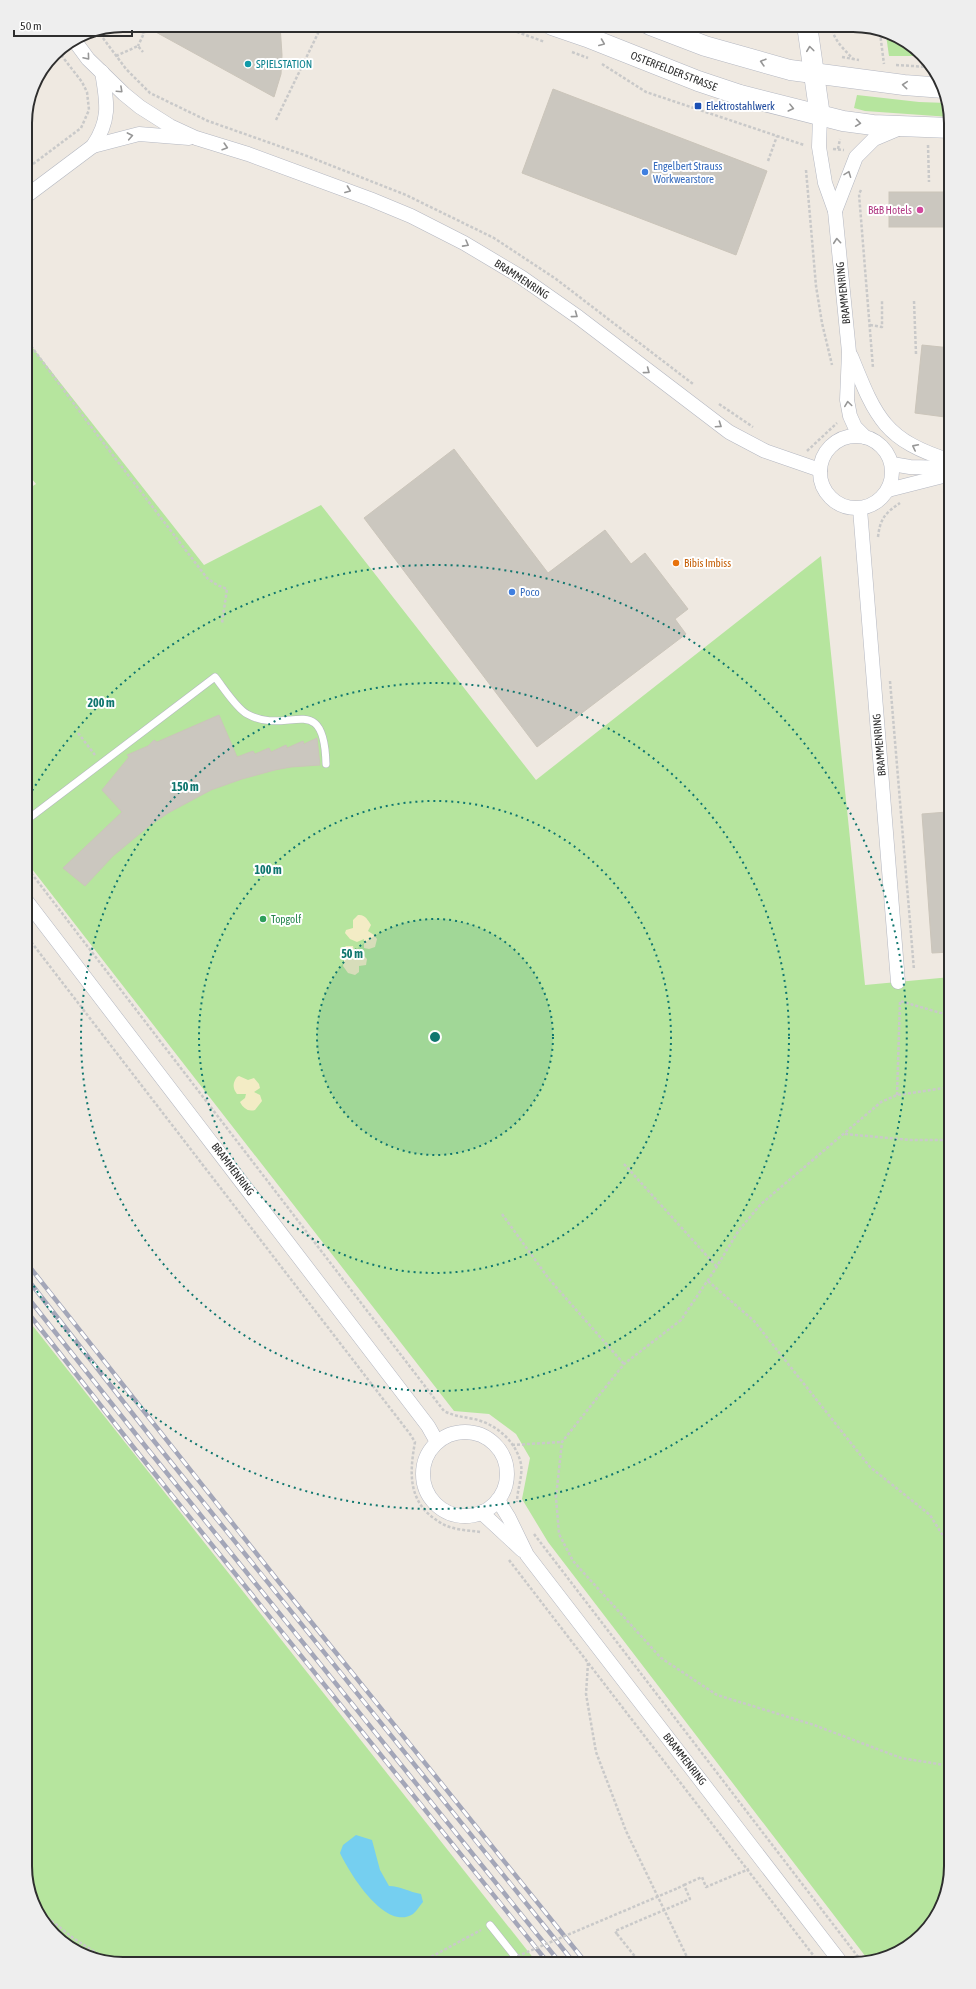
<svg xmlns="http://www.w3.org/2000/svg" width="976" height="1989" font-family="'Asap Condensed',sans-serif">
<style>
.green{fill:#b6e59e}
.sand{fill:#f3ecc5}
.water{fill:#75cff0}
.building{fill:#cbc7bf;stroke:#cbc5ba}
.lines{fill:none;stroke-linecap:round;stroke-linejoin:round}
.lane-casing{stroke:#b4b7c1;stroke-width:8}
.street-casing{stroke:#b4b7c1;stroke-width:15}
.secondary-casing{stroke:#b4b7c1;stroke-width:21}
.path{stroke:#c9c9c9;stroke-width:2.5;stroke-dasharray:3 2;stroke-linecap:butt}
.lane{stroke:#fff;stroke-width:7}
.street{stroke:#fff;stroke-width:14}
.secondary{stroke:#fff;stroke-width:20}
.rail-casing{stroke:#a3a6b8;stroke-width:4.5}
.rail{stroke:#fff;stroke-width:3;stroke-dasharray:9;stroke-linecap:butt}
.path-bridge{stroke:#c9c9c9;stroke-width:2.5;stroke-dasharray:3 2;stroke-linecap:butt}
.oneway{stroke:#969696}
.ring{fill:none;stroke:#0f766e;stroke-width:2;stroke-dasharray:2 4}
.culture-dot{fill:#0f9aa8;stroke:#fff;stroke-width:1.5}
.transit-dot{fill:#1a4fb4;stroke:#fff;stroke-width:1.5}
.shop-dot{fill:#3f7fe0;stroke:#fff;stroke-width:1.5}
.hotel-dot{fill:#d1479c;stroke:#fff;stroke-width:1.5}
.food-dot{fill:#e8710a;stroke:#fff;stroke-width:1.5}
.leisure-dot{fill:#2e9e5b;stroke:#fff;stroke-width:1.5}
.labels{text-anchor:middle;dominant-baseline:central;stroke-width:4;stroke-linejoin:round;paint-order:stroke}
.culture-label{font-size:11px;fill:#0d838f;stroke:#fff;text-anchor:start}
.street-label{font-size:11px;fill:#2e2e2e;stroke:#fff}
.transit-label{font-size:11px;fill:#164399;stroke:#fff;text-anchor:start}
.shop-label{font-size:11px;fill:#366cbe;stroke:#fff;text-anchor:start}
.hotel-label{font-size:11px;fill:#b23c85;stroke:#fff;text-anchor:end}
.food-label{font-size:11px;fill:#c56008;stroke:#fff;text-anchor:start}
.leisure-label{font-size:11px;fill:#27864d;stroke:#fff;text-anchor:start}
.rim{fill:none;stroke:#2e2e2e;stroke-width:2}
.centre{fill:#0f766e;stroke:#fff;stroke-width:2}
.ring-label{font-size:12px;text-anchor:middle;font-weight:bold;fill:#0f766e;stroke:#fff;stroke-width:4;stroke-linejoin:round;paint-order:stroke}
</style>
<rect width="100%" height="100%" fill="#efe9e1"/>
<g class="green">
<polygon points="886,35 912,45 921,56 889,56"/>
<polygon points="857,95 919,102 947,103 950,117 865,111 854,108"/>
<polygon points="25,338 204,565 321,505 536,780 821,556 865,985 951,977 951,1866 934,1921 890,1957 869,1961 548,1542 522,1499 530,1458 516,1434 489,1414 454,1411 25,860 25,491 36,484 25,470"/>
<polygon points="25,1316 538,1964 117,1964 68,1947 32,1903 25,1866"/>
</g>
<g class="sand">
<path d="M 358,915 C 365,914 368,920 371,925 L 368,931 L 374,935 L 377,939 L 375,947 L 369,949 L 364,948 L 364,939 L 357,942 L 350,939 L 345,933 L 346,930 L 353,928 L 353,920 Z"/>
<polygon points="346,946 353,946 355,955 361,953 367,959 366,965 359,966 359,972 355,975 348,973 343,966 345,955 344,948"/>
<path d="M 239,1076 L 248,1080 L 254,1078 L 259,1084 L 260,1088 L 254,1092 L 260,1095 L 262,1101 L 255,1110 C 248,1112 243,1108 240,1102 L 245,1098 L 246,1094 L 237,1094 C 232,1088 233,1082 237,1077 Z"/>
</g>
<path class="water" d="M 356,1835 L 372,1840 L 380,1870 L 389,1886 C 400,1886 409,1892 421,1894 L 423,1902 C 420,1905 417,1911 413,1914 C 385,1932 349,1872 340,1853 L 343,1845 Z"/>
<g class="building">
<polygon points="143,25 280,25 282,55 281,74 274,97"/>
<polygon points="553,89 767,171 736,255 522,173"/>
<rect x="889" y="192" width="62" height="35"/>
<polygon points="922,345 951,348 951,403 947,402 945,417 915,413"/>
<polygon points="454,449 548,573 605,530 631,564 645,553 688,609 675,619 686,634 537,747 364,518"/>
<polygon points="219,715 237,757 253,751 255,754 269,748 271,752 286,745 287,748 303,741 304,744 317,738 320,765 291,767 275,770 242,779 211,790 168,813 149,826 113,856 85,886 63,868 122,812 102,790 129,757 127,755 148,746 154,740 157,742"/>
<polygon points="947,812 948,830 951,830 951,952 932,953 922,814"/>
</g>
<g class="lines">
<g class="lane-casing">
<g id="lane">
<path d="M 25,818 L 31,814 L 32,816 L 215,677 C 223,687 236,708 247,714 C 288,737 324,688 326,764"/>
<polyline points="490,1925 521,1964"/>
</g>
</g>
<g class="street-casing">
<g id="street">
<polyline points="74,40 88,59 124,94 140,107 170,126 196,138 248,154 370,199 411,216 464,243 521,277 578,317 729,432 765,451 820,470"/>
<polyline points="820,116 819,147 825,183 835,211 849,352 847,400 850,416 855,427 865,437"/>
<polyline points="93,146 139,134 189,138"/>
<path d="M 25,197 L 93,146 C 111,119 107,102 102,72"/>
<polyline points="835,211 856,157 874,139 900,128"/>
<path d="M 851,356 C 876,418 884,440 951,461"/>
<circle cx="856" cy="472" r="36"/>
<polyline points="892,464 910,467 951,468"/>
<polyline points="888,490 951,474"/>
<polyline points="860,509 898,982"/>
<polyline points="25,899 428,1426 437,1442"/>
<circle cx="465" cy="1474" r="42"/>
<polyline points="498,1500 509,1518 527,1555 842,1964"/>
<polyline points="481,1512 522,1550"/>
</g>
</g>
<g class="secondary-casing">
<g id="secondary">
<polyline points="552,25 587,37 698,81 740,95 843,121 873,125 951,128"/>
<polyline points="650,25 705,46 790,70 904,85 944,88"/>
<polyline points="807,25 820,116"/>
</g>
</g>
<g class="path">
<polyline points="128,25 144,33 138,46"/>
<polyline points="498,25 545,42"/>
<path d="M 831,25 C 834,41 843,48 853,59"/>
<polyline points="97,30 126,69 150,93 208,121 307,156 406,195 494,238 556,279 693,384"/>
<polyline points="880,33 884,64"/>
<polyline points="572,52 588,58"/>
<polyline points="116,56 138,46 143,52"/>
<polyline points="842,57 859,60"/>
<polyline points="602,64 646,92 804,145"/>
<polyline points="896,65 929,67"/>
<polyline points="276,120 322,25"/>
<polyline points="928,145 929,182"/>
<polyline points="833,149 844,150"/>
<polyline points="838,149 840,139"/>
<polyline points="768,161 777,136"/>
<polyline points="25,170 81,128 89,110 87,92 82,82 58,51"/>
<polyline points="806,170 816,286 822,323 832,365"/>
<polyline points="861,190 859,194 873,368"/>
<polyline points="914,301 916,354"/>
<polyline points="870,325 882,327 882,301"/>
<polyline points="25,338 89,424 207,578 217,585 227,589 222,623"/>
<polyline points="719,404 753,427"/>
<polyline points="807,451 837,423"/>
<polyline points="943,493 951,492"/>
<path d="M 878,537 C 880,519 885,513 900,503"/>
<polyline points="890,681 914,970"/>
<polyline points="78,733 95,755"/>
<path d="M 25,865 L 444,1411 C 454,1416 463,1417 474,1419 C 496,1424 516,1441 521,1464 C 523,1476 517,1490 517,1502"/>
<path d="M 25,934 L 410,1434 L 415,1442 C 409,1475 408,1504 441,1523 C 452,1530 467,1530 480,1532"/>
<polyline points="897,1095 900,1001 951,1016"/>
<polyline points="845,1134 910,1140 951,1140"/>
<polyline points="624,1164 717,1267"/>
<polyline points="502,1214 549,1279 624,1364"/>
<polyline points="708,1281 754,1321 870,1467 930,1515 948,1544 951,1554"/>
<polyline points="512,1445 562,1442"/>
<polyline points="534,1534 862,1962"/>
<polyline points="509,1560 820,1964"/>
<polyline points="588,1663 586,1694 596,1752 626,1831 687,1957 692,1964"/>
<polyline points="951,1766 901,1758 814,1725 717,1695 661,1658 573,1561 559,1534 556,1497 562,1442 624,1364 681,1320 714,1271 739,1230 761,1204 881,1102 897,1095 951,1087"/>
<polyline points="684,1885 702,1877 706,1887 749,1869"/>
<polyline points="678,1888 684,1885 690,1899 683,1902"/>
<polyline points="36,1908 73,1938 111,1962"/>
<polyline points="617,1934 641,1964"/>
<polyline points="418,1964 481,1930"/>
</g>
<use href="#lane" class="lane"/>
<use href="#street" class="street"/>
<use href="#secondary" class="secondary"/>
<g class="rail-casing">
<g id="rail">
<polyline points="25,1261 279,1582 587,1964"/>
<polyline points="25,1276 154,1441 575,1964"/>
<polyline points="25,1294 146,1447 561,1964"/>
<polyline points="25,1309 138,1453 549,1964"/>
</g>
</g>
<use href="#rail" class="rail"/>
<g class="path-bridge">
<polyline points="617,1934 615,1931 683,1902"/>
<polyline points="499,1964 678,1888"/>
</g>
</g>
<defs><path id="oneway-chevron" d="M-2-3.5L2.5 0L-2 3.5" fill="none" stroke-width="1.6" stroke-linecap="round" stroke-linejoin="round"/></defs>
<g class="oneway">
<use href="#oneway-chevron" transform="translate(602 43) rotate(22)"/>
<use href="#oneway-chevron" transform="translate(810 49) rotate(-97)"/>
<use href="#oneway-chevron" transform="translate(87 57) rotate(50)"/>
<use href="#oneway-chevron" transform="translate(763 62) rotate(-164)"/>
<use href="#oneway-chevron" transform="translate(905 85) rotate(-175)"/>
<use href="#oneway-chevron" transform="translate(120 90) rotate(43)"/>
<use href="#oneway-chevron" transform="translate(791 108) rotate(14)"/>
<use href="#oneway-chevron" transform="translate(858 123) rotate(8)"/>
<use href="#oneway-chevron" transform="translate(130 136) rotate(-11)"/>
<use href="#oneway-chevron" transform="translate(225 147) rotate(17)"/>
<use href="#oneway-chevron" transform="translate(848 174) rotate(-69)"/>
<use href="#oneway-chevron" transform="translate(348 190) rotate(21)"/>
<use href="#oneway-chevron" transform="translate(837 241) rotate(-95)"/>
<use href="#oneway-chevron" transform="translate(466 244) rotate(29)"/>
<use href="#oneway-chevron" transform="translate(575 315) rotate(36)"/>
<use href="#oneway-chevron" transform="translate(647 371) rotate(37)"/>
<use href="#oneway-chevron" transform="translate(848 404) rotate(-98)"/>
<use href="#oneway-chevron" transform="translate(719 425) rotate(34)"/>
<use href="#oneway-chevron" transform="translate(915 447) rotate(-153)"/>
</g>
<circle cx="435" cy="1037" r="118" fill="#0f766e" fill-opacity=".12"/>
<g class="ring">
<circle cx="435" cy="1037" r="118"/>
<circle cx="435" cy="1037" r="236"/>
<circle cx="435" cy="1037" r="354"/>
<path d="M26 801A472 472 0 1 1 26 1273"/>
</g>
<circle class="culture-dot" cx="248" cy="64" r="4"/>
<rect class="transit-dot" x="694" y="102" width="8" height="8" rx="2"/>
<g class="shop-dot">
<circle cx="645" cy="172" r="4"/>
<circle cx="512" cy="592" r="4"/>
</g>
<circle class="hotel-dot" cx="920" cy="210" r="4"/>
<circle class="food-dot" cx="676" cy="563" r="4"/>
<circle class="leisure-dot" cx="263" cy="919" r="4"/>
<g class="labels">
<g class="culture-label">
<text x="256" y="64">SPIELSTATION</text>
</g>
<g class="street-label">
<text transform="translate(674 71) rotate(21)">OSTERFELDER STRASSE</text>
<text transform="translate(522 279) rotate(33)">BRAMMENRING</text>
<text transform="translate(843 293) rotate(-96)">BRAMMENRING</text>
<text transform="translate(879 745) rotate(-95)">BRAMMENRING</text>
<text transform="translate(233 1169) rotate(53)">BRAMMENRING</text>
<text transform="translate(685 1759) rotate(52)">BRAMMENRING</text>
</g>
<g class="transit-label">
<text x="706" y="106">Elektrostahlwerk</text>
</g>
<g class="shop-label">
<text x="653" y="166">Engelbert Strauss<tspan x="653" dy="13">Workwearstore</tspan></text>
<text x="520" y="592">Poco</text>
</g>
<g class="hotel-label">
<text x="912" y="210">B&amp;B Hotels</text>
</g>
<g class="food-label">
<text x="684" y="563">Bibis Imbiss</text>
</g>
<g class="leisure-label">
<text x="271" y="919">Topgolf</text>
</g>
</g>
<path d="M0 0H976V1989H0ZM123 32H853A91 91 0 0 1 944 123V1866A91 91 0 0 1 853 1957H123A91 91 0 0 1 32 1866V123A91 91 0 0 1 123 32Z" fill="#eee" fill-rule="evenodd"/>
<path class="rim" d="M123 32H853A91 91 0 0 1 944 123V1866A91 91 0 0 1 853 1957H123A91 91 0 0 1 32 1866V123A91 91 0 0 1 123 32Z"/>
<circle cx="435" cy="1037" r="6" class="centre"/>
<g class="ring-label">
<text x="101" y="707">200 m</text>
<text x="185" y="791">150 m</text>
<text x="268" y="874">100 m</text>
<text x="352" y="958">50 m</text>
</g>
<path d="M14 30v6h118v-6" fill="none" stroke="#2e2e2e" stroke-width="2"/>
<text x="20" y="30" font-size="12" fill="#2e2e2e" stroke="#ffffff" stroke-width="3" paint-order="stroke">50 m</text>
</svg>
